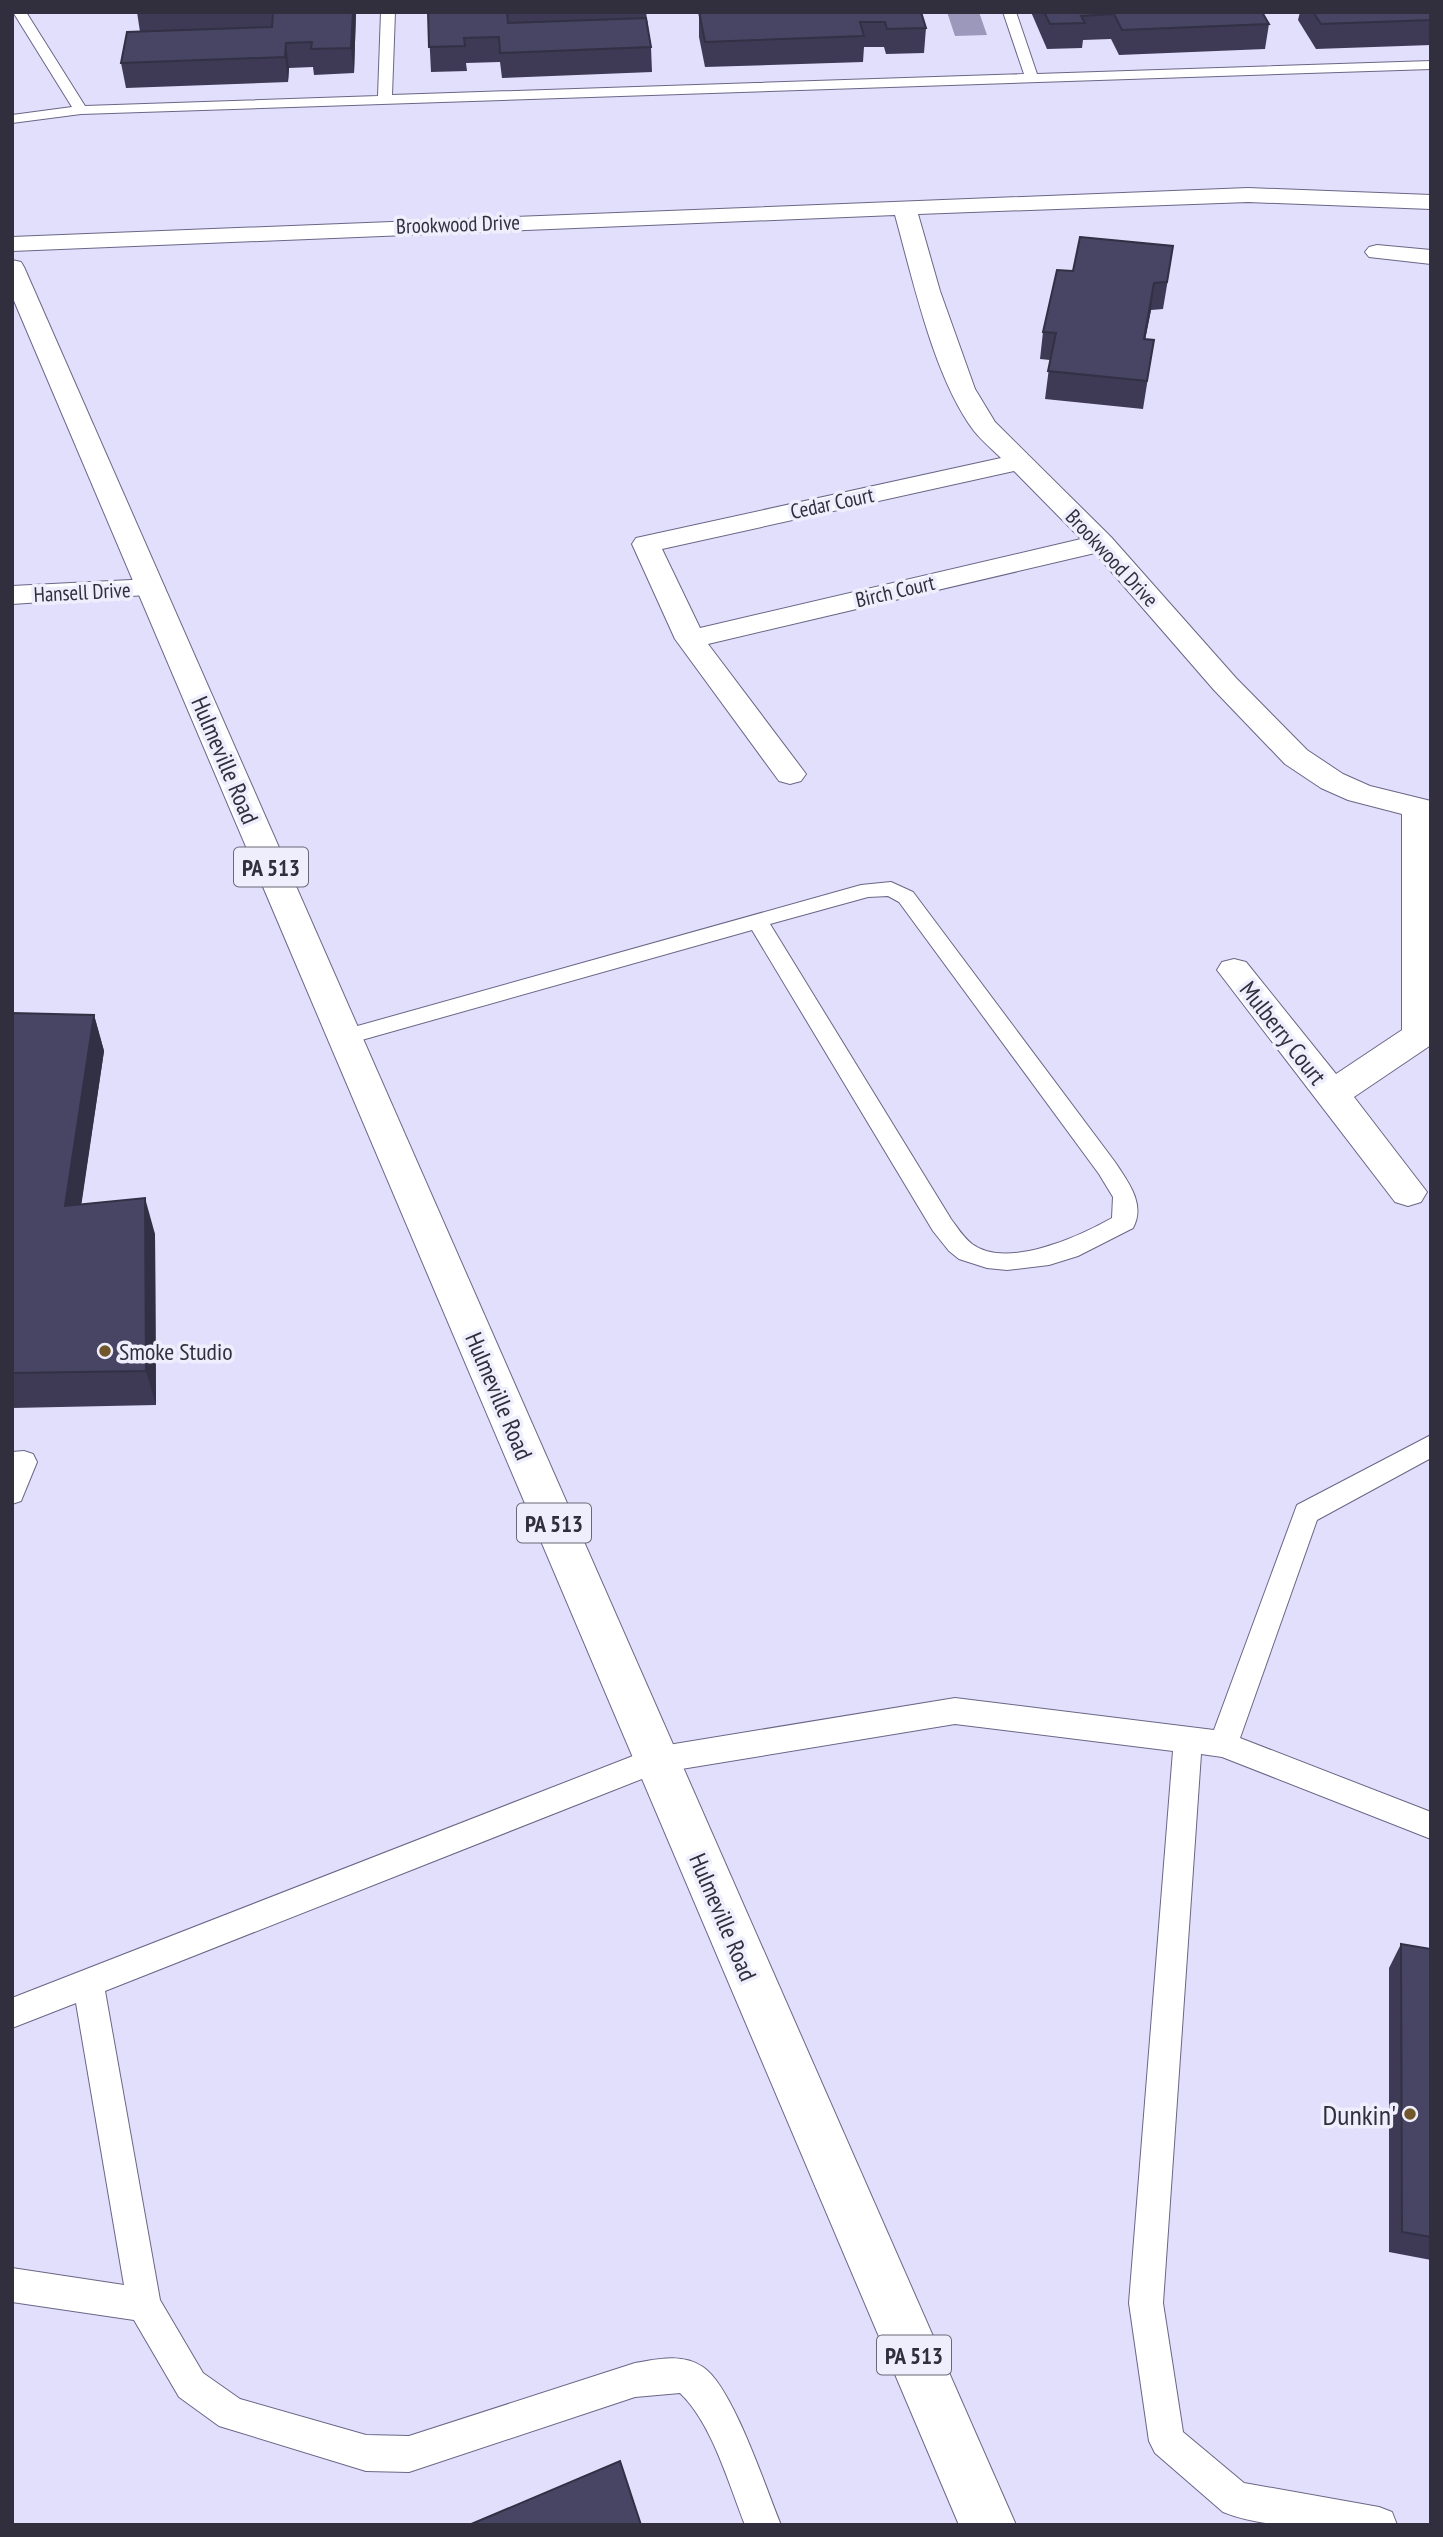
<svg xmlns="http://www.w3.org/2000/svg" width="1443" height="2537" font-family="'PT Sans Narrow',sans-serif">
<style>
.water{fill:#9c98bc}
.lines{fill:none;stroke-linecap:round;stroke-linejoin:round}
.lane-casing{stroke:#6a6686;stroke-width:2}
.street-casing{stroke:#6a6686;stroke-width:2}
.primary-casing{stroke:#6a6686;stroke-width:2}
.lane{fill:#fff;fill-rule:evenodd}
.street{fill:#fff;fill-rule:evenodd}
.primary{fill:#fff;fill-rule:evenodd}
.wall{fill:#3e3a55}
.shaded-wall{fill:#323045}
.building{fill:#484463;stroke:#323045;stroke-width:2}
.poi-dot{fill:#715729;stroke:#efeefd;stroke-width:2.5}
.labels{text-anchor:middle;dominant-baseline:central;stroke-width:7;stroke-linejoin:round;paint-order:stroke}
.far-street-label{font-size:21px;fill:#312f3d;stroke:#efeefd}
.shield{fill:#efeefd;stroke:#6a6877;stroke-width:2}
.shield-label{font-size:23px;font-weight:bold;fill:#312f3d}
.street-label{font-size:24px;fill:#312f3d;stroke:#efeefd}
.poi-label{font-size:24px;fill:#312f3d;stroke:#efeefd;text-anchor:start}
.near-poi-label{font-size:28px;fill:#312f3d;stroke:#efeefd;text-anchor:end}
</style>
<rect width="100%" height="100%" fill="#e2dffd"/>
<polygon class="water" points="947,12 979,12 987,35 955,36"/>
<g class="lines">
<g class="lane-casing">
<g id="lane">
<polygon points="13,12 26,12 85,106 378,96 381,12 395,12 392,95 1024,74 1003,12 1016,12 1037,74 1431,61 1431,69 81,114 12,123 12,115 72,107"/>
<path d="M 891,882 L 913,892 L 1115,1162 C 1128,1182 1146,1204 1133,1228 L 1078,1256 L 1049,1265 L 1007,1270 L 987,1268 L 959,1259 L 949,1251 L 933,1231 L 752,930 L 344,1045 L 336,1042 L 333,1037 L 336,1032 L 861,885 ZM 888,896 L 899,902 L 1099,1174 L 1113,1197 L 1112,1218 C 1080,1236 1007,1270 972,1244 C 963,1237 957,1227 951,1219 L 770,924 L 868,897 Z"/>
<path d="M 1431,1435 L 1431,1458 L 1317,1520 L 1240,1738 L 1431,1812 L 1431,1839 L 1222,1757 L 1201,1754 L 1163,2303 L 1183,2432 L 1244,2483 L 1379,2507 L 1392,2512 L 1397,2525 C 1341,2525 1276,2533 1223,2512 L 1155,2453 L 1149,2441 L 1129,2303 L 1173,1751 L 955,1724 L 657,1773 L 105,1991 L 160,2300 L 203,2373 L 240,2399 L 366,2435 L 409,2436 L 635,2363 C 658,2359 682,2353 703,2367 C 733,2387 766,2489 781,2525 L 745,2525 C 729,2485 712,2423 680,2393 L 635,2397 L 409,2472 L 366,2471 L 219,2426 L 179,2397 L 134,2320 L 12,2302 L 12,2268 L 124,2285 L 76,2003 L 12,2028 L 12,1998 L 656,1747 L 955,1698 L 1214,1730 L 1297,1505 Z"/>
<polygon points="24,1451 33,1454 37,1462 21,1501 12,1504 12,1452"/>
</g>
</g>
<g class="street-casing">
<g id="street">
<path d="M 1248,188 L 1431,195 L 1431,209 L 1248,202 L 918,214 L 940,291 L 975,389 L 995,422 L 1111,537 L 1236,678 L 1307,750 L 1343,774 L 1370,786 L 1431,801 L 1431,1045 L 1354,1097 L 1427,1192 L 1421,1202 L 1408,1206 L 1395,1202 L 1217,970 L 1222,962 L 1234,959 L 1246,962 L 1336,1074 L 1402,1030 L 1402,814 L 1348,800 L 1321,788 L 1285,764 L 1214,690 L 1095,553 L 708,644 L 806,774 L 801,781 L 790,784 L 779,781 L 675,639 L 632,544 L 636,538 L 1001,458 C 992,449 982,441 974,431 C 934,378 913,280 895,215 L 12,251 L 12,237 ZM 1014,471 L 1081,539 L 700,628 L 662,549 Z"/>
<polygon points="1377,245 1431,250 1431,264 1369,257 1365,252 1369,247"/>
<polygon points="151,579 161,582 165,588 161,594 12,604 12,586"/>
</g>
</g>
<g class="primary-casing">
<polygon id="primary" points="12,260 21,262 24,267 1016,2525 959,2525 12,296"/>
</g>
<use href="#lane" class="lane"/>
<use href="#street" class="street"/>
<use href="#primary" class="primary"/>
</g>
<g class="wall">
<polygon points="137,12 356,12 354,73 314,75 313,67 289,68 288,82 126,88 121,63 140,32"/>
<polygon points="428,12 646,12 651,47 652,72 502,78 500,62 466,63 467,71 431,72"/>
<polygon points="699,12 921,12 926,28 924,53 886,54 884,47 864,47 863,62 705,67 699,37"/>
<polygon points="1031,12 1262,12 1269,24 1265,49 1119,55 1111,39 1083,40 1082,48 1047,49"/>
<polygon points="1300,12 1431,12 1431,45 1316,49 1298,20"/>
<polygon points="1073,271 1169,273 1163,309 1151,310 1145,339 1154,340 1143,409 1045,399 1050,360 1040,359 1043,332"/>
<polygon points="12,1013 94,1015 104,1051 81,1204 155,1234 156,1405 12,1408"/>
<polygon points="1401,1944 1431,1949 1431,2260 1389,2252 1389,1968"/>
</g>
<g class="shaded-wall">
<polygon points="353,12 356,12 354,73 351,48"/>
<polygon points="286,43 289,68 288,82 285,57"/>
<polygon points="1154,283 1151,310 1140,366 1144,339"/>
<polygon points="94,1015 104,1051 76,1241 65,1206"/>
<polygon points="145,1198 155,1234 156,1405 146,1371"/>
</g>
<g class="building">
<polygon points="273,12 353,12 351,48 311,49 312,42 286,43 285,57 121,63 127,32 272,27"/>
<polygon points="428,12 507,12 508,23 646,18 651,47 500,53 499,37 464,38 465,46 429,47"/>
<polygon points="699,12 921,12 926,28 887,29 885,22 860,22 864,36 705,42"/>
<polygon points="1044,12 1262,12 1269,24 1122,30 1114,14 1081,16 1085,23 1050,24"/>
<polygon points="1313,12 1431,12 1431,20 1321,24"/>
<polygon points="1080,237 1173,246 1167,282 1154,283 1144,339 1154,340 1147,381 1048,371 1056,333 1043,332 1057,270 1073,271"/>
<polygon points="12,1013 94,1015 65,1206 145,1198 146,1371 12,1373"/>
<polygon points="1401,1944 1431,1949 1431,2237 1402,2232"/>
<polygon points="620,2461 641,2525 469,2525"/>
</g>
<g class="poi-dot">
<circle cx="105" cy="1351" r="7"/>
<circle cx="1410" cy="2114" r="7"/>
</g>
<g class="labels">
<g class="far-street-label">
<text transform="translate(458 224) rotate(-2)">Brookwood Drive</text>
<text transform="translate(832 503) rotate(-12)">Cedar Court</text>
<text transform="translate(1112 558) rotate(47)">Brookwood Drive</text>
<text transform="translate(895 591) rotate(-13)">Birch Court</text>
<text transform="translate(82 592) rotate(-3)">Hansell Drive</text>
</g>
<g class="shield">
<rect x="234" y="847.5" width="74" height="39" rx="5"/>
<rect x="517" y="1503.5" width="74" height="39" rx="5"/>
<rect x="877" y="2335.5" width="74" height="39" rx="5"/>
</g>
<g class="shield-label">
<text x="271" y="867">PA 513</text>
<text x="554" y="1523">PA 513</text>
<text x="914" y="2355">PA 513</text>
</g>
<g class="street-label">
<text transform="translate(225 760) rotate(67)">Hulmeville Road</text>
<text transform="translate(1283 1033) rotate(52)">Mulberry Court</text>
<text transform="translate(499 1396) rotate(67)">Hulmeville Road</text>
<text transform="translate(723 1917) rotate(67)">Hulmeville Road</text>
</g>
<g class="poi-label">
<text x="119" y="1351">Smoke Studio</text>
</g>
<g class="near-poi-label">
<text x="1396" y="2114">Dunkin'</text>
</g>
</g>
<rect width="1443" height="2537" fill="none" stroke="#312f3d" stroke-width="28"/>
</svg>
